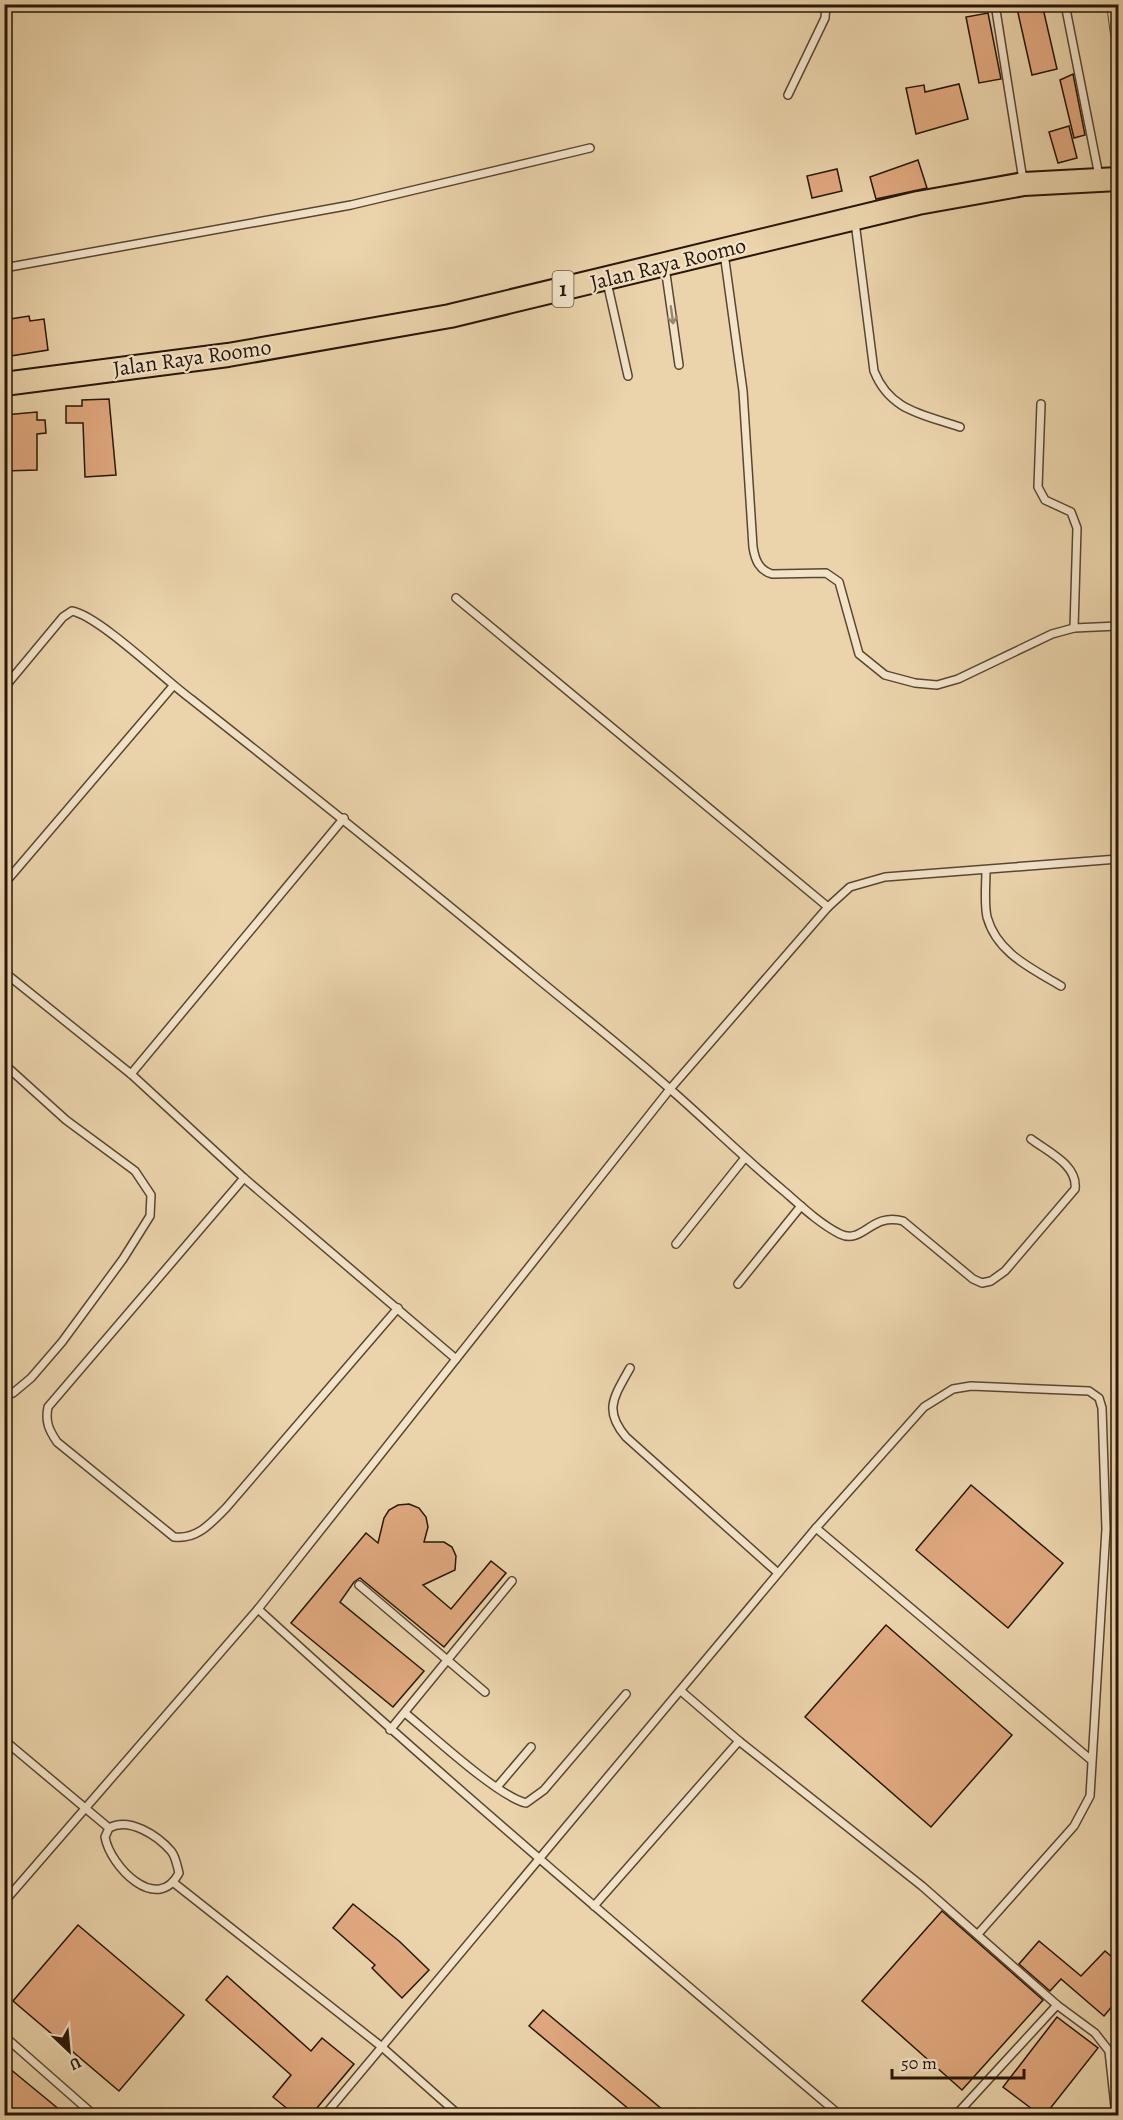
<svg xmlns="http://www.w3.org/2000/svg" width="1123" height="2120" font-family="Alegreya,serif">
<style>
.building{fill:#e1a97f;stroke:#281605;stroke-width:1.5}
.lines{fill:none;stroke-linecap:round;stroke-linejoin:round}
.service-casing{stroke:#59462f;stroke-width:10}
.minor-casing{stroke:#59462f;stroke-width:16}
.trunk-casing{stroke:#281605;stroke-width:26}
.service{stroke:#f2e3c9;stroke-width:7}
.minor{stroke:#f2e3c9;stroke-width:14}
.trunk{stroke:#ebd4ac;stroke-width:22}
.oneway{stroke:#978771}
.labels{text-anchor:middle;dominant-baseline:central;stroke-width:4.5;stroke-linejoin:round;paint-order:stroke}
.shield{fill:#f2e3c9;stroke:#655440;stroke-width:1.5}
.shield-label{font-size:21px;font-weight:bold;fill:#281605}
.street-label{font-size:22px;fill:#281605;stroke:#f2e3c9}
</style>
<rect width="100%" height="100%" fill="#ebd4ac"/>
<filter id="stains"><feTurbulence type="fractalNoise" baseFrequency=".00333" numOctaves="4"/><feColorMatrix values="0 0 0 0 .2 0 0 0 0 .09 0 0 0 0 .02 0 0 0 .5 -.17"/></filter>
<radialGradient id="worn" r=".72"><stop offset=".6" stop-color="#630" stop-opacity="0"/><stop offset="1" stop-color="#630" stop-opacity=".3"/></radialGradient>
<g class="building">
<polygon points="1016,4 1042,4 1057,69 1032,75"/>
<polygon points="988,13 1001,79 979,83 966,17"/>
<polygon points="1073,74 1085,135 1074,138 1060,80"/>
<polygon points="959,84 968,119 916,134 906,88 924,85 925,92"/>
<polygon points="1069,126 1077,158 1058,163 1049,132"/>
<polygon points="918,160 927,188 876,199 870,177"/>
<polygon points="837,169 842,191 812,198 807,176"/>
<polygon points="29,316 30,321 44,319 48,350 4,357 4,320"/>
<polygon points="109,399 116,475 85,477 83,423 66,423 66,406 82,406 82,400"/>
<polygon points="37,412 37,420 45,420 46,433 37,434 37,470 4,471 4,415"/>
<polygon points="971,1485 1063,1563 1008,1628 916,1550"/>
<polygon points="409,1504 419,1508 426,1517 428,1527 424,1542 444,1542 452,1547 456,1556 455,1570 423,1585 451,1609 491,1561 506,1573 444,1647 360,1578 354,1582 340,1602 424,1671 393,1707 291,1623 366,1533 378,1543 384,1518 389,1510 398,1505"/>
<polygon points="886,1625 1012,1735 931,1827 805,1717"/>
<polygon points="353,1904 399,1941 429,1970 402,1998 372,1968 375,1965 333,1928"/>
<polygon points="942,1911 1043,2000 962,2090 862,2001"/>
<polygon points="78,1925 184,2015 119,2091 13,2001"/>
<polygon points="1039,1941 1081,1976 1105,1951 1119,1963 1119,1998 1104,2016 1061,1979 1050,1991 1019,1964"/>
<polygon points="227,1976 311,2051 322,2038 354,2064 311,2115 295,2115 273,2097 291,2075 206,2000"/>
<polygon points="543,2010 669,2115 636,2115 529,2026"/>
<polygon points="1057,2017 1098,2048 1045,2115 1040,2115 1003,2087"/>
<polygon points="4,2064 66,2115 4,2115"/>
</g>
<g class="lines">
<g class="service-casing">
<g id="service">
<polyline points="995,4 1023,180"/>
<polyline points="1065,4 1099,176"/>
<polyline points="788,95 825,18 826,4"/>
<path d="M 855,222 L 874,371 C 890,411 922,414 960,427"/>
<path d="M 724,253 L 743,391 L 753,547 C 755,560 759,570 772,574 L 826,573 L 839,582 L 859,654 L 885,675 L 915,683 L 937,685 L 958,679 L 1052,634 L 1074,628 L 1118,626"/>
<polyline points="665,267 679,365"/>
<polyline points="4,268 351,205 590,148"/>
<polyline points="607,282 628,376"/>
<polyline points="1041,404 1038,487 1045,500 1071,512 1077,528 1074,628"/>
<polyline points="456,598 828,907"/>
<path d="M 4,688 L 63,617 L 72,611 C 99,616 165,680 191,699 C 304,788 416,878 527,970 C 574,1009 624,1048 670,1089 C 709,1123 745,1159 785,1192 C 801,1206 820,1224 840,1234 C 863,1245 871,1212 903,1221 L 973,1279 L 982,1283 L 991,1281 L 1005,1271 L 1075,1189 C 1078,1165 1048,1152 1031,1139"/>
<path d="M 986,870 C 986,884 984,903 987,917 C 997,953 1031,968 1061,986"/>
<polyline points="4,884 173,686"/>
<polyline points="4,972 131,1074 244,1178 456,1359"/>
<polyline points="4,1064 66,1120 135,1171 151,1195 150,1216 123,1259 62,1342 31,1378 13,1393 4,1396"/>
<polyline points="131,1074 344,818"/>
<path d="M 244,1178 L 48,1407 C 45,1422 49,1430 57,1442 L 174,1537 C 197,1540 211,1523 226,1508 L 398,1308"/>
<polyline points="676,1244 744,1159"/>
<polyline points="738,1284 801,1206"/>
<path d="M 630,1368 C 614,1397 603,1410 626,1437 L 778,1573"/>
<polyline points="816,1528 1090,1759"/>
<polyline points="359,1585 485,1692"/>
<path d="M 258,1609 C 448,1783 644,1949 841,2116"/>
<polyline points="681,1691 739,1741 922,1886 1057,2005 1095,2033 1109,2051 1116,2116"/>
<path d="M 405,1713 C 431,1734 497,1796 526,1803 L 544,1790 L 626,1694"/>
<polyline points="390,1730 512,1581"/>
<path d="M 4,1740 L 109,1828 C 129,1817 157,1835 171,1851 C 176,1857 177,1866 179,1873 C 157,1915 110,1866 105,1837 L 109,1828"/>
<polyline points="497,1787 531,1747"/>
<polyline points="174,1883 382,2047 460,2116"/>
<polyline points="4,1902 258,1609 670,1089 828,907 850,887 885,877 1118,859"/>
<polyline points="594,1906 739,1741"/>
<polyline points="4,2036 95,2116"/>
<polyline points="324,2116 816,1528 924,1407 953,1389 971,1386 1089,1391 1099,1398 1102,1408 1106,1529 1090,1796 1074,1826 978,1934"/>
<polyline points="955,2116 1057,2005"/>
</g>
</g>
<g class="minor-casing">
<polyline id="minor" points="1114,4 1118,34"/>
</g>
<g class="trunk-casing">
<polyline id="trunk" points="4,384 228,355 450,316 918,203 1024,184 1118,179"/>
</g>
<use href="#service" class="service"/>
<use href="#minor" class="minor"/>
<use href="#trunk" class="trunk"/>
</g>
<defs><path id="oneway-shaft" d="M-6 0H5M1.5-3L5.5 0L1.5 3" fill="none" stroke-width="1.6" stroke-linecap="round" stroke-linejoin="round" transform="scale(1.5)"/></defs>
<use class="oneway" href="#oneway-shaft" transform="translate(672 315) rotate(82)"/>
<g class="labels">
<rect class="shield" x="552.5" y="271" width="21" height="36" rx="4.5"/>
<g class="shield-label">
<text x="563" y="289">1</text>
</g>
<g class="street-label">
<text transform="translate(668 264) rotate(-14)">Jalan Raya Roomo</text>
<text transform="translate(192 358) rotate(-8)">Jalan Raya Roomo</text>
</g>
</g>
<rect width="1123" height="2120" fill="none" stroke="#ebd4ac" stroke-width="24"/>
<rect x="6" y="6" width="1111" height="2108" fill="none" stroke="#281605" stroke-width="3"/>
<rect x="12" y="12" width="1099" height="2096" fill="none" stroke="#281605" stroke-width="1.5"/>
<g transform="translate(69 2051) rotate(154)" stroke="#f2e3c9" stroke-width="4.5" paint-order="stroke">
<path d="M0-4.5L10 22L0 15L-10 22Z" fill="#281605"/>
<text y="-9" font-size="16" font-weight="bold" text-anchor="middle" fill="#281605">U</text>
</g>
<path d="M892 2069v9h132v-9" fill="none" stroke="#281605" stroke-width="3"/>
<text x="901" y="2069" font-size="18" fill="#281605" stroke="#f2e3c9" stroke-width="4.5" paint-order="stroke">50 m</text>
<rect width="100%" height="100%" filter="url(#stains)"/>
<rect width="100%" height="100%" fill="url(#worn)"/>
</svg>
